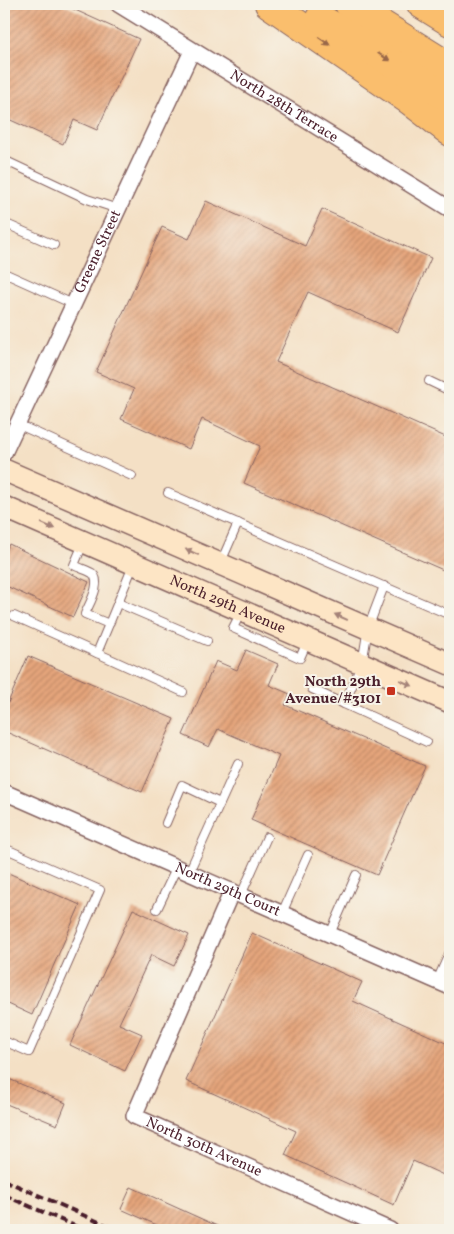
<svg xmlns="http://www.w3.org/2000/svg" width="454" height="1234" font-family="Vollkorn,serif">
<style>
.building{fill:url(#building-hatch)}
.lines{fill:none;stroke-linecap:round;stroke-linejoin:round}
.lane-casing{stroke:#866361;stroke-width:10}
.street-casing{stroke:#866361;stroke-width:18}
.secondary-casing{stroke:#866361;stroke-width:24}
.highway-casing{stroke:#866361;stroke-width:30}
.lane{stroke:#fff;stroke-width:8}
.street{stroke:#fff;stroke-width:15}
.secondary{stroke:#fde5c5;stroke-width:21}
.highway{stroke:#fabe6d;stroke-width:28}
.rail{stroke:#4a1f2b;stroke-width:4;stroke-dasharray:8 4;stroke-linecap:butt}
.oneway{fill:#996749}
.oneway2{fill:#a48278}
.poi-dot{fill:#c8321e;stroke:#f7f3e8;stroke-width:2}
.labels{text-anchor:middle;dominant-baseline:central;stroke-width:4;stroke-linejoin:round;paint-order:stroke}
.street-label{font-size:15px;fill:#4a1f2b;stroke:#f7f3e8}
.poi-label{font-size:15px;font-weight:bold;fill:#4a1f2b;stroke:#f7f3e8;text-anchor:end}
</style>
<defs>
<pattern id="building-hatch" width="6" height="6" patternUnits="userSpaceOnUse" patternTransform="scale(1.25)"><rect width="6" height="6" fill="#e5a57b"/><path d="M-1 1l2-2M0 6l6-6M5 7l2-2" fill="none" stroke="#bc8665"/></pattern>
</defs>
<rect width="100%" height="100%" fill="#f7f3e8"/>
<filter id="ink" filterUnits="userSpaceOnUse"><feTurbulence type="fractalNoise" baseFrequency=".02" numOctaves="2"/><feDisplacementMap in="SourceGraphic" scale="10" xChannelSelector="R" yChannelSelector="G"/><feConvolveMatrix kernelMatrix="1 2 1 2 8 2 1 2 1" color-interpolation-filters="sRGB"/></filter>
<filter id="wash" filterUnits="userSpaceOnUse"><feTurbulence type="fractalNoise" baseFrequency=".0096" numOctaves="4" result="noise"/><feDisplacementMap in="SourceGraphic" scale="20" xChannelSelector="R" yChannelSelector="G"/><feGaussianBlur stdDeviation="1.12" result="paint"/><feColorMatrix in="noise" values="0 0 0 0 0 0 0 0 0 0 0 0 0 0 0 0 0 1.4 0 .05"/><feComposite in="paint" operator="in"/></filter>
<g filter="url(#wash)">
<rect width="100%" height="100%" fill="#f4e0c5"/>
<g id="blocks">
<g class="building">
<polygon points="4,4 62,4 139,39 97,130 74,120 63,144 4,117"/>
<polygon points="206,201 305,246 322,209 431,258 398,332 308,292 276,362 450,439 450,573 244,483 260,446 202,419 189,449 121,419 134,389 96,372 162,227 189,239"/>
<polygon points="9,544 89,582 73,617 4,585 4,557"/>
<polygon points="246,650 278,664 269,685 290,694 285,705 425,766 377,875 251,820 279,756 218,729 209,747 183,735 216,661 237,670"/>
<polygon points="28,656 174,719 142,792 4,731 4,712"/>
<polygon points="4,871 80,905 32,1015 4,1002"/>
<polygon points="133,909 189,935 174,966 151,955 119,1024 142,1034 125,1071 70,1045"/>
<polygon points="252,933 362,982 353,1001 450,1045 450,1178 413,1161 394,1205 285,1155 296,1131 186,1081"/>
<polygon points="4,1077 66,1103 57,1125 4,1103"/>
<polygon points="131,1187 226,1230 168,1230 121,1209"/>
</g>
</g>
</g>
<g filter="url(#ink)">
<use href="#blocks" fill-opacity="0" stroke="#866361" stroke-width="1"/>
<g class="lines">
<g class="lane-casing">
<g id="lane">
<polyline points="4,160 87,199 118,209"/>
<polyline points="4,223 54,245"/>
<polyline points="4,273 73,304"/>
<polyline points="429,381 450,391"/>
<polyline points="17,424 132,476"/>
<polyline points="168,493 450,615"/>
<path d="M 83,544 L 74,565 C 79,568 87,570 92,573 C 103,582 89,604 85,614 L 109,624"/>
<polyline points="221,562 238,523"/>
<polyline points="133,566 97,653 183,692"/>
<polyline points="384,586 368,628 362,664 344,704 427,742"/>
<polyline points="118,603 207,641"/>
<polyline points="241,612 233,628 300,658 307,642"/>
<polyline points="14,616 97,653"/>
<polyline points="312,689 344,704"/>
<polyline points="166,823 182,785 220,803"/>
<polyline points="4,848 100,890 29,1052 4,1041"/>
<polyline points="189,872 238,764"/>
<polyline points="241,895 267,837"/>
<polyline points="157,909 177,867"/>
<polyline points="282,913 308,855"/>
<polyline points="330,934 356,875"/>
<polyline points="437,981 450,952"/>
</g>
</g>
<g class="street-casing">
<g id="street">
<path id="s1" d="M 118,4 L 450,209"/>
<path id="s2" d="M 4,453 L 192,51"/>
<path id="s3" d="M 4,792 L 450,987"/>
<path id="s4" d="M 232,891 L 134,1116 L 390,1230"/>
</g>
</g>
<g class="secondary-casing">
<g id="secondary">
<polyline points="4,470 450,664"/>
<path id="s5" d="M 4,507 L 450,702"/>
</g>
</g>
<g class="highway-casing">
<g id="highway">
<polyline points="269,4 410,101 450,132"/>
<polyline points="349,4 450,67"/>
<polyline points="421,4 450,22"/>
<polyline points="320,18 450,99"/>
</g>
</g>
<use href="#lane" class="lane"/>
<use href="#street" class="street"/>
<use href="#secondary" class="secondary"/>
<use href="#highway" class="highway"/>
<g class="rail">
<polyline points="4,1180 117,1230"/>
<polyline points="4,1195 84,1230"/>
</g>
</g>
<defs><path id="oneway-solid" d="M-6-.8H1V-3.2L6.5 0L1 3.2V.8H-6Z" transform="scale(1.25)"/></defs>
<g class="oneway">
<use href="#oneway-solid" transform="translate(324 41) rotate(35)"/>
<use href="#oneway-solid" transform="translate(384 57) rotate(32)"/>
</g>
<g class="oneway2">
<use href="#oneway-solid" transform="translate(48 526) rotate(24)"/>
<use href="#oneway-solid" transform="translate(192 552) rotate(-156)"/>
<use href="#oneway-solid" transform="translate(341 617) rotate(-156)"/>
<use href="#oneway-solid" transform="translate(406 683) rotate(24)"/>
</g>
</g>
<rect class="poi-dot" x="386" y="686" width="10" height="10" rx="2.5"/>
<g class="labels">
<g class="street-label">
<text stroke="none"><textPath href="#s1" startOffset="195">North 28th Terrace</textPath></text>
<text stroke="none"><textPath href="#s2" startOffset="222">Greene Street</textPath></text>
<text stroke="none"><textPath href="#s5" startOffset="244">North 29th Avenue</textPath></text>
<text stroke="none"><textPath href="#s3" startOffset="244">North 29th Court</textPath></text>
<text stroke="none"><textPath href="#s4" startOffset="322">North 30th Avenue</textPath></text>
</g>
<g class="poi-label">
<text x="381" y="682">North 29th<tspan x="381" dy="17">Avenue/#3101</tspan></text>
</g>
</g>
<rect width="454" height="1234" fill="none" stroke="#f7f3e8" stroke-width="20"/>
</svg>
